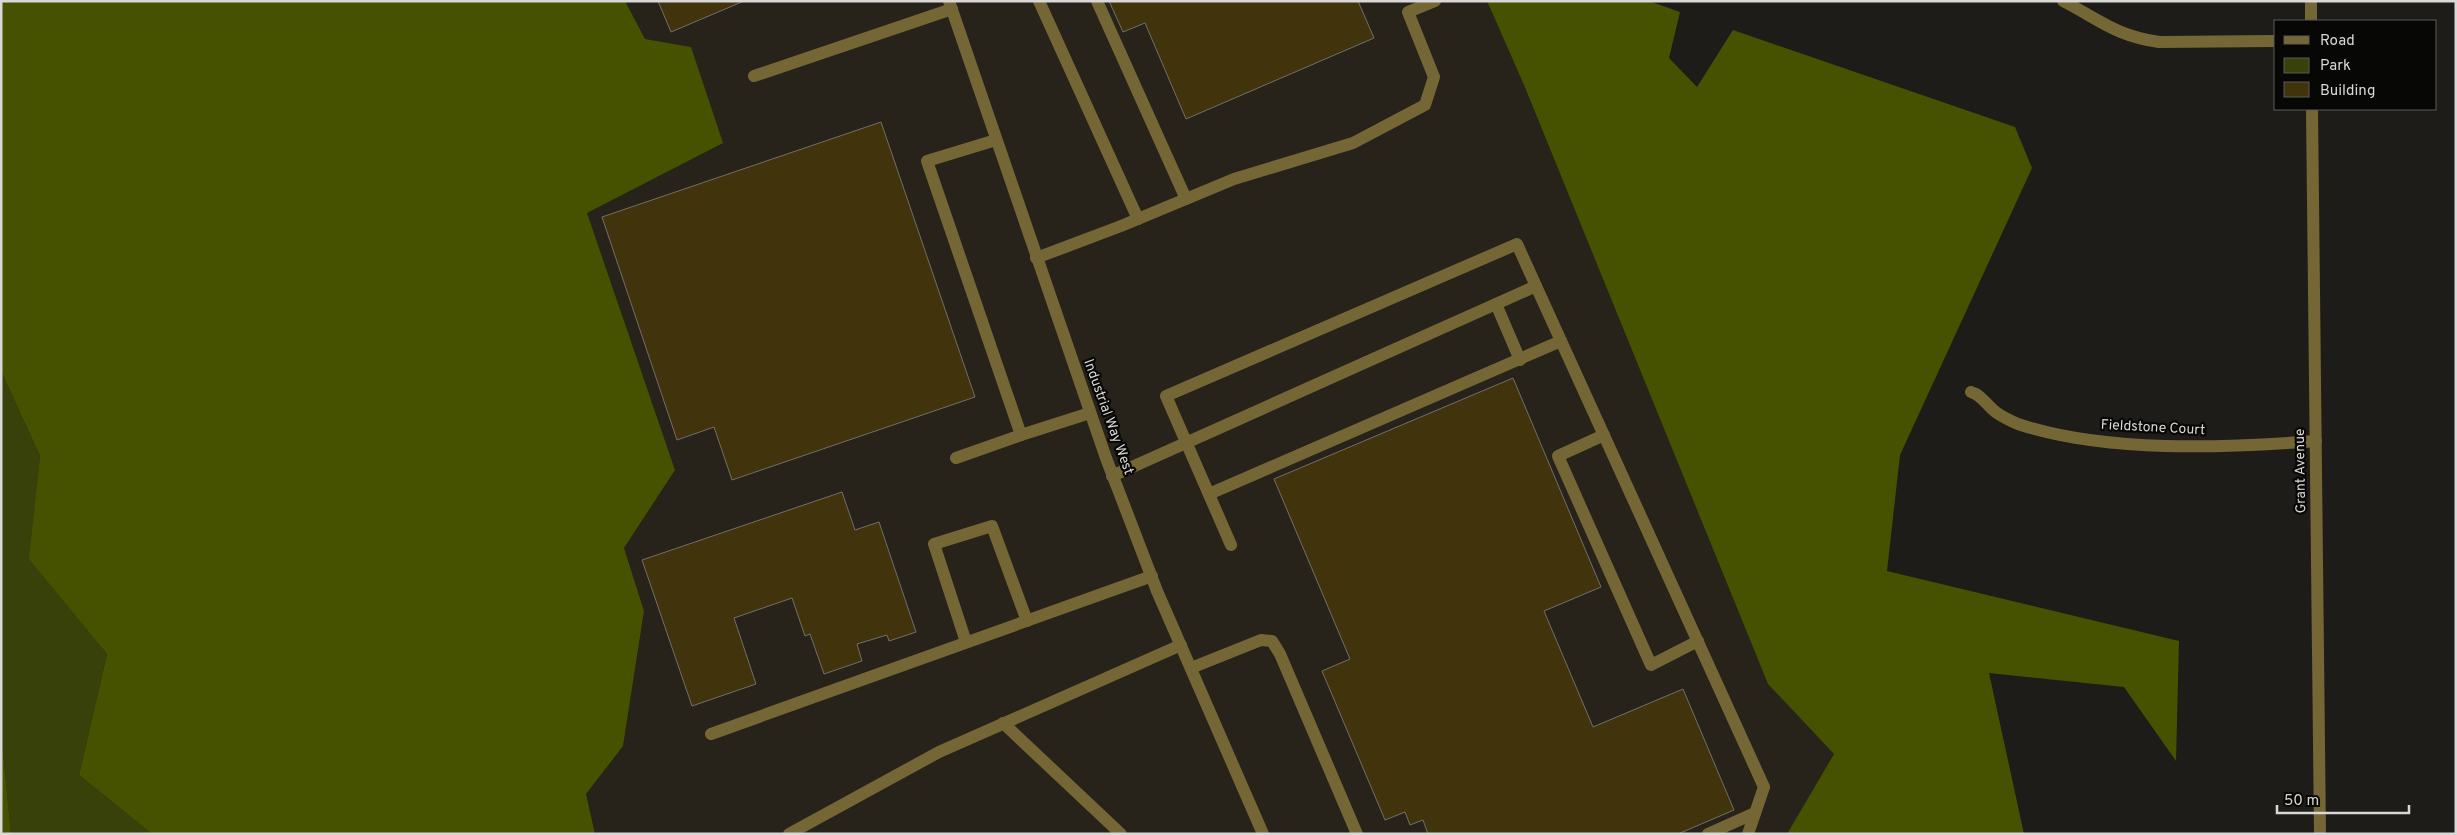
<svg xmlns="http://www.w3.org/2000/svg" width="2457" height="835" font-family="Overpass,sans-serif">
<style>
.built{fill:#27231a}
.green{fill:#384109}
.forest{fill:#475200}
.building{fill:#41340c;stroke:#716f6a}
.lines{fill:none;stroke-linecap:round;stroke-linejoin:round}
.minor{stroke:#746735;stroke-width:12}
.labels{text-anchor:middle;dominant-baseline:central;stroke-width:4.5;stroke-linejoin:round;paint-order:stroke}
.street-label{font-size:14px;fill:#d9d8d6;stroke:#070705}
</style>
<rect width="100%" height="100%" fill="#1d1c18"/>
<polygon class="built" points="625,1 1487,1 1524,85 1768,684 1834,754 1787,834 595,834 586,794 623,746 644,611 624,548 675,470 587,213 722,143 691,47 645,39"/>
<polygon class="green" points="1,371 40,456 30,559 107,654 79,775 152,834 11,834 3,752 1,750"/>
<g class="forest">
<polygon points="1,1 625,1 645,39 691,47 723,143 587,213 675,470 624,548 644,611 623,746 586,794 595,834 152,834 79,775 107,654 29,559 40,456 1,371"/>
<polygon points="1487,1 1649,1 1680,12 1669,58 1697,87 1733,30 2015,127 2032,168 1900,455 1887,571 2179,641 2176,761 2124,687 1989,673 2024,834 1787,834 1834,754 1768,684 1524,85"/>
<polygon points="1,750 3,752 11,834 1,834"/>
</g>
<g class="building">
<polygon points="658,1 744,1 671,32"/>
<polygon points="1109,1 1358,1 1374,38 1186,119 1145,23 1123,32"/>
<polygon points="881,122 975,397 732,480 714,427 677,440 602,217"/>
<polygon points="1513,378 1601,587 1544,611 1593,727 1683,689 1734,810 1678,834 1428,834 1423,820 1410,825 1405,812 1385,820 1322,671 1350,659 1274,479"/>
<polygon points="842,492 855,530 879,522 916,632 889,641 887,635 857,644 862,661 824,674 810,634 805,636 792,598 734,618 756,684 692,706 642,560"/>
</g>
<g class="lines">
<g class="minor">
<polyline points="949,1 1106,458 1157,591 1263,834"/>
<polyline points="1039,1 1138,219"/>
<polyline points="1097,1 1186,199"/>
<path d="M 2063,1 C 2100,20 2116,36 2159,42 L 2276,41"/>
<polyline points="2311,21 2311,1"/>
<polyline points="754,76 952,9"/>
<polyline points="2312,109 2320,834"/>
<polyline points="996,140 927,161 1021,435 1090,413"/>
<polyline points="1036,258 1121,226 1234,179 1353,143 1425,105 1434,77 1408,12 1435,1"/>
<polyline points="1496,304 1520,360"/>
<path d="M 1971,392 C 1982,395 1988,407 1997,413 C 2003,417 2011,421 2018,424 C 2104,453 2225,448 2316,441"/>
<polyline points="1604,435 1558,456 1651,665 1698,641"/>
<polyline points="956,458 1021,435"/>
<polyline points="1112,476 1536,286 1764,787 1748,834"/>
<polyline points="1209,494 1561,341"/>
<polyline points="1231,545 1166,396 1517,244 1536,286"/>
<polyline points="966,642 934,544 992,526 1027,621"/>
<polyline points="1191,668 1261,640 1272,641 1280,654 1357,834"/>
<polyline points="1003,723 1121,834"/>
<polyline points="711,734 1152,576"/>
<polyline points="789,834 939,752 1181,645"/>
<polyline points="1708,834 1755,813"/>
</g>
</g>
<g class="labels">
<g class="street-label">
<text transform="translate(1108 417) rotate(70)">Industrial Way West</text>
<text transform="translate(2153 428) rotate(3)">Fieldstone Court</text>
<text transform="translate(2301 471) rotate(-91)">Grant Avenue</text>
</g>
</g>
<rect width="2457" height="835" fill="none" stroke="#d9d8d6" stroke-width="5"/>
<rect x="2274" y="20" width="162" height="90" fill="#070705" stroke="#5b5b59"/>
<rect x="2284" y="36" width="25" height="8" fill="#746735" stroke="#5b5b59"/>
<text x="2320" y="45" font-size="15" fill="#d9d8d6">Road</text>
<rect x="2284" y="58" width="25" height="15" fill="#384109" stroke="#5b5b59"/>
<text x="2320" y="70" font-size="15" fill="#d9d8d6">Park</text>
<rect x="2284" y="82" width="25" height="15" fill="#41340c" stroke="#5b5b59"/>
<text x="2320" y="95" font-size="15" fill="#d9d8d6">Building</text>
<path d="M2277 805v8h132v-8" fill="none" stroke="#d9d8d6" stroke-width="2.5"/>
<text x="2284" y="805" font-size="15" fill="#d9d8d6" stroke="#070705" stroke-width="4" paint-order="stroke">50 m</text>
</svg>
